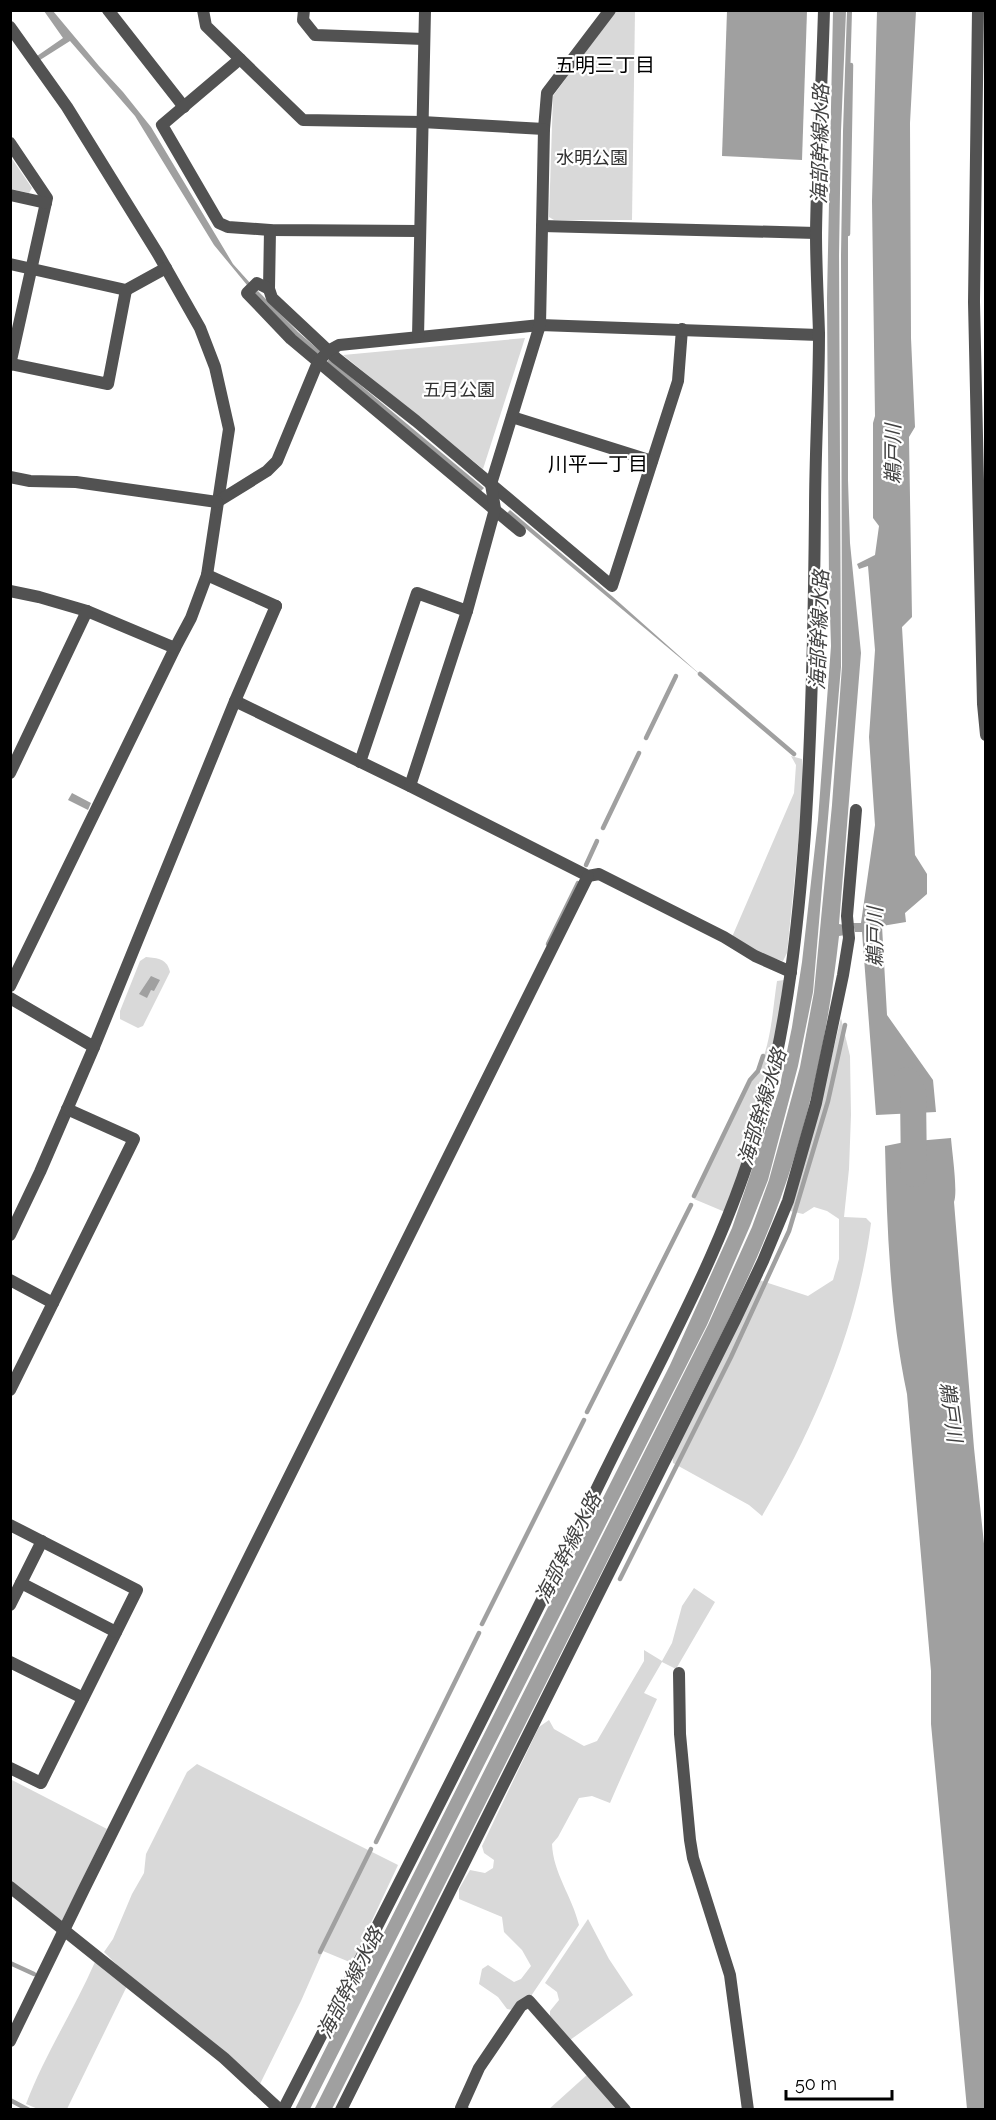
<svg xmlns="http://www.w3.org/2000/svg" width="996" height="2120" font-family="Raleway,'Noto Sans JP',sans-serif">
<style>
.green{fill:#d9d9d9}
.water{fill:#a0a0a0}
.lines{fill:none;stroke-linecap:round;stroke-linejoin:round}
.stream{stroke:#a0a0a0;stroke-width:4.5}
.river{stroke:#a0a0a0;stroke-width:26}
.minor{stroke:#525252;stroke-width:12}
.tertiary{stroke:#525252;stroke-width:12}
.labels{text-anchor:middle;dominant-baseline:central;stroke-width:4.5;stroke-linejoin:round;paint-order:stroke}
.park-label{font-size:18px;fill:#303030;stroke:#fff}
.neighbourhood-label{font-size:20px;fill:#000;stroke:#fff}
.water-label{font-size:20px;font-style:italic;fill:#414141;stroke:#fff}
</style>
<rect width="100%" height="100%" fill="#fff"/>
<g class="green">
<polygon points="615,11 635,11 632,220 554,220 549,217 553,96"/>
<polygon points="10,156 32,188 29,193 11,189"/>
<polygon points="525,338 483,469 343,355"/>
<polygon points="791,756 802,759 803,795 787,953 783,961 756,953 732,937 794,793 796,765"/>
<path d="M 146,957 C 158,958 167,959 170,972 L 143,1026 L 138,1028 L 120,1019 L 120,1011 L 140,961 Z"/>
<path d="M 784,980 L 775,1041 L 752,1133 L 725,1212 L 694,1199 L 752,1080 C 771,1054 772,1013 777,981 Z"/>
<path d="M 841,1018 L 850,1056 L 851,1115 L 849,1169 L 844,1217 L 866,1218 L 871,1223 C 858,1326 815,1427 762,1516 L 749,1505 L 673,1463 L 672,1454 L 759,1280 L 808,1296 L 833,1280 L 839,1259 L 839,1219 L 827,1211 L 814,1207 L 803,1214 L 790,1211 L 824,1088 Z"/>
<path d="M 694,1588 L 715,1602 L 676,1669 L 662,1662 L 644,1693 L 657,1699 C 641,1734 625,1768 610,1803 L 592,1796 L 579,1798 L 558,1837 L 552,1844 C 553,1873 572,1896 579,1925 L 529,1999 L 513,2010 L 507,2009 L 498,1997 L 479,1984 L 482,1969 L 488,1965 L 514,1982 L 521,1979 L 531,1966 L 522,1950 L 504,1932 L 502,1917 L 459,1899 L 459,1889 L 470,1870 L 485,1873 L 493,1868 L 494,1860 L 484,1853 L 482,1846 L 539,1727 L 549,1720 L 554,1729 L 584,1746 L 597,1741 L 644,1661 L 644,1650 L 662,1661 L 672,1643 L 682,1606 Z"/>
<polygon points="197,1764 398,1865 352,1963 323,1951 301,2001 259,2086 124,1972 104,1952 113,1939 132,1894 144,1873 146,1854 187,1772"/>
<polygon points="10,1779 107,1829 62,1921 11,1881"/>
<polygon points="588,1919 609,1959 633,1995 570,2040 550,2022 550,2011 559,2000 557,1992 545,1983"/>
<path d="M 95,1962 L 127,1986 L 67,2109 L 38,2109 L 26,2104 C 45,2054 74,2010 95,1962 Z"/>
<polygon points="588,2074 620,2110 548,2110"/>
</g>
<g class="water">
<polygon points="44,11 53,11 99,66 123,92 151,127 233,264 250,283 247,285 214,245 135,116 70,41 40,60 37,56 63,38"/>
<polygon points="727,11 807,11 802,160 722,156"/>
<polygon points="833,11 846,11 841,131 839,255 841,667 813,992 798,1066 768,1180 750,1226 707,1325 310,2109 295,2109 670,1365 732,1228 779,1090 792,1027 802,962 818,820 831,646 829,583 827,298"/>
<path d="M 847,11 L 852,11 L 848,151 L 848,480 L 850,543 L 861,653 L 839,924 L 844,925 L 845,935 L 839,936 C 829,1026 811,1115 780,1200 C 765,1241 747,1280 729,1319 L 332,2109 L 314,2110 L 708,1325 L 752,1227 L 769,1180 L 800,1067 L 814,992 L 832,805 L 842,666 L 841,255 L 843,131 Z"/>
<polygon points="877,11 916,11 910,123 911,338 915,427 909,437 912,617 902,627 915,855 927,874 927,894 905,913 906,922 882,926 887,1015 933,1080 936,1112 876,1115 862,932 855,932 853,923 861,923 875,825 869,737 875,650 868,566 859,569 857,564 875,555 879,526 873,518 873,423 875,416 872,201"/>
<polygon points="258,291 298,332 320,351 317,354 295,335 255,293"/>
<polygon points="329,359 484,488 481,491 327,362"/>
<polygon points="510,510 613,597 703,677 507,513"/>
<polygon points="72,793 91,803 88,810 68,800"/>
<polygon points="151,976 160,980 154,991 151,990 147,998 139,994"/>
<path d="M 951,1138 C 952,1152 958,1192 954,1202 L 974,1448 L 986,1563 L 985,2110 L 967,2109 L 931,1724 L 931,1671 L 907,1394 C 890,1314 887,1228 885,1146 L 905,1142 Z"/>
</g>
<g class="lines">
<g class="stream">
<polyline points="848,234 851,65"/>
<polyline points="700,674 794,754"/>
<polyline points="646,738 676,676"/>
<polyline points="603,828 639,753"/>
<polyline points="586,865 597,841"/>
<polyline points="548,944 578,883"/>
<polyline points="694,1196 750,1080 758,1071 763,1056"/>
<polyline points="587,1412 691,1205"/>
<polyline points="620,1579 731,1357 789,1231 828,1101 845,1025"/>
<polyline points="482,1624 584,1420"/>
<polyline points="376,1842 479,1633"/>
<polyline points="320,1952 371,1849"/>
<polyline points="10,1963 34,1974"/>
<polyline points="10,2100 29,2110"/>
</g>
<polyline class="river" points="907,1080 913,1093 914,1174"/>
<g class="minor">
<polyline points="108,10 184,107"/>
<polyline points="203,10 206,26 303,120 422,122 544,129 547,93 610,10"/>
<polyline points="304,10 303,20 315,35 424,39"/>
<polyline points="978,10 974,302 983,704 986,735"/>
<polyline points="10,27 67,107 158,254 200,328 215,367 229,429 207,575 191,618 175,648 10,986"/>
<polyline points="240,59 162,125 219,223 228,227 270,230 420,231"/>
<polyline points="10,143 47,198 10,365"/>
<polyline points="10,195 46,203"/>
<polyline points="542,226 816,233"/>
<polyline points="270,230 269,289 272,298 336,358 416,421 612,586 678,381 682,329"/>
<polyline points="10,264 126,290 166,268"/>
<polyline points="269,289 257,283 247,293 291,339 520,531"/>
<polyline points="11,364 108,384 126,290"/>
<polyline points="512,417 652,461"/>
<polyline points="217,502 267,471 277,461 318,362 328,351 339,345 540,325 819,335"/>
<polyline points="207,575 276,606"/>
<polyline points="10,591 39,597 87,611 175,648"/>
<polyline points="235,701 410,786 588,876 599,874 724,937 755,956 791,972"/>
<polyline points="360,762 417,593 467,611"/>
<polyline points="10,773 87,611"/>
<polyline points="410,786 467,611 495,509 491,484 540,325 544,129"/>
<polyline points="10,1235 40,1172 94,1047"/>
<polyline points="10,1280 53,1303"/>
<polyline points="10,1390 134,1139 67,1109"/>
<polyline points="10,1525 137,1590 41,1783 10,1768"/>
<polyline points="21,1583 116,1632"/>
<polyline points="10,1605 42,1541"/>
<polyline points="10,1662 83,1698"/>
<polyline points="679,1673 680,1734 690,1840 693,1858 730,1975 748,2110"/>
<polyline points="10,1887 224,2058 280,2110"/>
<polyline points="10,2041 85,1887 588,876"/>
<path d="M 283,2110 C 392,1898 500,1687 604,1474 C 663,1353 730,1239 764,1108 C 788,1018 798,926 805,833 C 812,726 814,619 815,511 C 815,452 819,392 819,333 C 818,300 816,266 816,233 C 817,159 822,85 824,10"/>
<polyline points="341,2110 735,1320 763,1261 788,1201 816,1103 843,975 849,938 847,916 856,810"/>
<polyline points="463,2110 461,2108 479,2068 521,2006 529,2001 625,2110"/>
</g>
<g class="tertiary">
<polyline points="418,337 425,10"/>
<polyline points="10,477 30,481 76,482 217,502"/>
<polyline points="10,998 94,1047 235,701 276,606"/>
</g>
</g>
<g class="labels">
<g class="park-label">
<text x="592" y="157">水明公園</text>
<text x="459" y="389">五月公園</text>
</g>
<g class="neighbourhood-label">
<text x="605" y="65">五明三丁目</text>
<text x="598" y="464">川平一丁目</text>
</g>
<g class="water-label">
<text transform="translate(820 144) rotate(-89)">海部幹線水路</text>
<text transform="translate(893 454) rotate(-90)">鵜戸川</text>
<text transform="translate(819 630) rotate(-88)">海部幹線水路</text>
<text transform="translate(875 937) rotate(-90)">鵜戸川</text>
<text transform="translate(762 1107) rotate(-73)">海部幹線水路</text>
<text transform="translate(951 1412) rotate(82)">鵜戸川</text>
<text transform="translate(568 1548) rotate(-63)">海部幹線水路</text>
<text transform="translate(350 1983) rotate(-63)">海部幹線水路</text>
</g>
</g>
<rect width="996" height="2120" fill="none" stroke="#000000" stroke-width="24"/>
<path d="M786 2090v9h106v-9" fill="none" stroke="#000000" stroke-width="3"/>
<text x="795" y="2090" font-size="18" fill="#000000" stroke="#ffffff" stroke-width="4.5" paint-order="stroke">50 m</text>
</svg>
